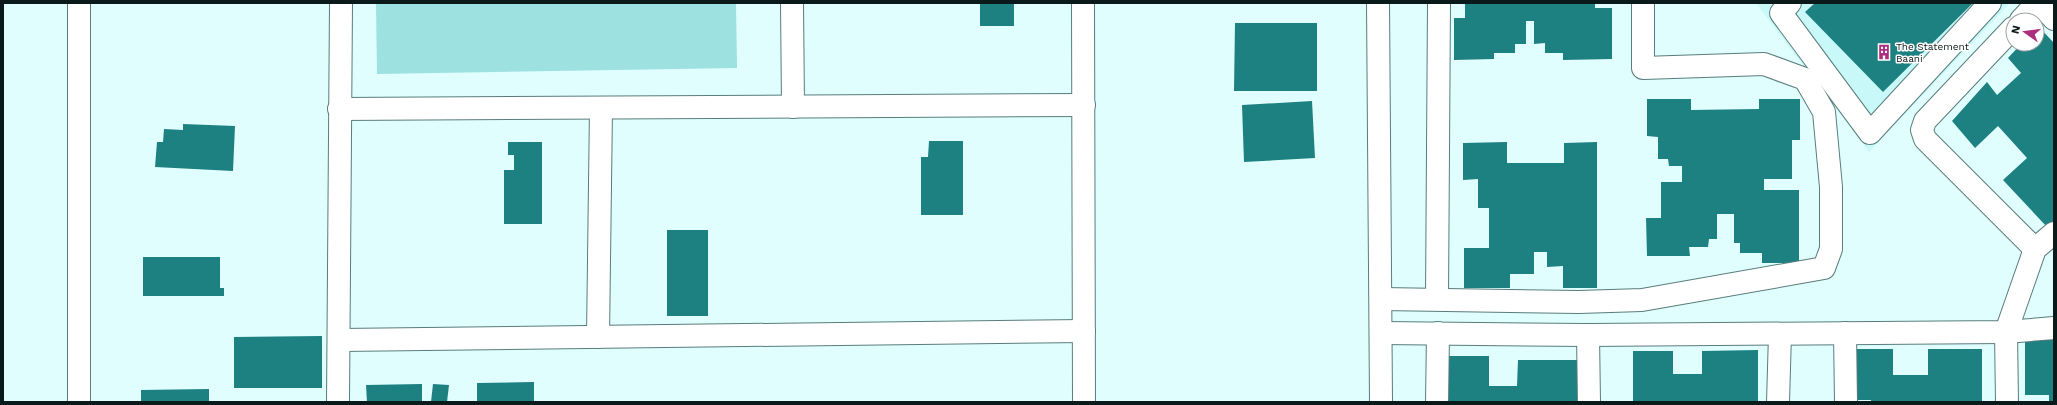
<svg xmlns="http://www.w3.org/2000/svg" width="2057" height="405" font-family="'Work Sans',sans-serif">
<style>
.built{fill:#c8f8f8}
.green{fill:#9de1e1}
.building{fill:#1d8081}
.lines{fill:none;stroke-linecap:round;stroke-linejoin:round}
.minor-casing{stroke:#597c7c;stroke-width:24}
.minor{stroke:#fff;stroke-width:22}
.labels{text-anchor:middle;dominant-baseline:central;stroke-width:3;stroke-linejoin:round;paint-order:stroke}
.poi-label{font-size:10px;fill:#0a1919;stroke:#fff;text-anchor:start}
</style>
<rect width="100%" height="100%" fill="#e0fefe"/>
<polygon class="built" points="1756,3 2010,3 1869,152"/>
<polygon class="green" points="376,3 736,3 737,68 377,74"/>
<g class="building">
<rect x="980" y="3" width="34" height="23"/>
<polygon points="1465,3 1595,3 1595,8 1612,8 1612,59 1563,60 1563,53 1545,53 1545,43 1534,44 1534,21 1526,21 1526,44 1515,44 1515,53 1494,53 1494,59 1454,60 1454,18 1465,18"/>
<polygon points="1815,3 1973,3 1883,92 1805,12"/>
<polygon points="1235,23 1317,23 1317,91 1234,91"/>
<polygon points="2038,26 2054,43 2054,223 2048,228 2003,180 2027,158 1998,126 1975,148 1952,121 1987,82 1997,95 2021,73 2008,58 2021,44 2037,44"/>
<polygon points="1647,99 1691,99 1691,110 1759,109 1759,99 1800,99 1800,140 1792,140 1792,179 1764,179 1764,190 1799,190 1799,263 1762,263 1762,253 1740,253 1740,243 1734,243 1734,214 1717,214 1717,239 1709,239 1708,247 1689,247 1690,256 1647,256 1646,218 1661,218 1661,182 1682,182 1682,166 1669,166 1668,159 1658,159 1658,137 1647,136"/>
<polygon points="1312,101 1315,158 1244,162 1242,105"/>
<polygon points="183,124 235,126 233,171 155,167 157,142 163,142 164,129 183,130"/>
<polygon points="929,141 963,141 963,215 921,215 921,157 928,157"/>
<polygon points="508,142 542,142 542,224 504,224 504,170 514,170 514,155 508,155"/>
<polygon points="1507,142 1507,163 1564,163 1564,143 1597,142 1597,288 1563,288 1563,266 1547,267 1547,252 1534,252 1534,274 1510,274 1510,288 1464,288 1464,248 1489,248 1489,208 1478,208 1478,179 1463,180 1463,143"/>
<rect x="667" y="230" width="41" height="86"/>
<polygon points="143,257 220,257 220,288 224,288 224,296 143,296"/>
<polygon points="322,336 322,388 234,388 234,337"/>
<polygon points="2025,340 2054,340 2054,402 2049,402 2049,395 2025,395"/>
<polygon points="1853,349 1893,349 1893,375 1928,375 1928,349 1982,349 1982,402 1871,402 1871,400 1853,400"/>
<polygon points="1758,350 1758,402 1633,402 1633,351 1673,351 1673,374 1702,374 1702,351"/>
<polygon points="1446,356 1489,356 1489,386 1517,386 1518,360 1579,360 1578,402 1446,402"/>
<polygon points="534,382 534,402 477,402 477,383"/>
<polygon points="422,384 422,402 367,402 366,385"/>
<polygon points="433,384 449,385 447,402 431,402"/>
<polygon points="209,389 209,402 141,402 141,390"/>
</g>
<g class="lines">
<g class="minor-casing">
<g id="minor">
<polyline points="79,3 79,402"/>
<polyline points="792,3 793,107"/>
<polyline points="1083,3 1084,402"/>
<polyline points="1378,3 1381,402"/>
<polyline points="1790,3 1781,13 1870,133 1990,3"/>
<polyline points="2039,3 2054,19"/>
<polyline points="2021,20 2037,3"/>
<polyline points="2013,28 1925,121 1922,130 1925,139 2035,249"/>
<polyline points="339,109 1084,105"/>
<polyline points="1381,299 1579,302 1642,300 1824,268 1831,249 1831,187 1824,112 1805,79 1764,64 1643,68 1643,3"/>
<polyline points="1437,299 1439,3"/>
<polyline points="1381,333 1588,335 2006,332 2054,328"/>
<polyline points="1845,333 1846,402"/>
<polyline points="1588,335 1589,402"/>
<polyline points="598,337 601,108"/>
<polyline points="340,340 1084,331"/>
<polyline points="338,402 341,3"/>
<polyline points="1437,402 1438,333"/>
<polyline points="1778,402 1780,334"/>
<polyline points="2007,402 2006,332 2035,249 2054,233"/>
</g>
</g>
<use href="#minor" class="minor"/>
</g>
<defs>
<g id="building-bare" transform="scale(1.2)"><path d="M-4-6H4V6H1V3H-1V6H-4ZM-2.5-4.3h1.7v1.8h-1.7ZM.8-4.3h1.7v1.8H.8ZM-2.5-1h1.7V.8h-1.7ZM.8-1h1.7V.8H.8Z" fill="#ac2e7e" stroke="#fff" stroke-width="2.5" paint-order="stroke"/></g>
</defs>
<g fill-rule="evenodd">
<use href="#building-bare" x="1884" y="52"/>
</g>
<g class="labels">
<g class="poi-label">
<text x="1896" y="46">The Statement<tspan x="1896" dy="12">Baani</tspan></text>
</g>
</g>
<rect width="2057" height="405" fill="none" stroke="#0a1919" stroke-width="8"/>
<g transform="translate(2025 32) rotate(284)"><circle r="19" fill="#ffffff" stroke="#9da3a3"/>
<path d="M0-3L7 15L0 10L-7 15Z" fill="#ac2e7e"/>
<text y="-6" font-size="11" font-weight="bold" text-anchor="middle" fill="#0a1919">N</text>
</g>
</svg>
